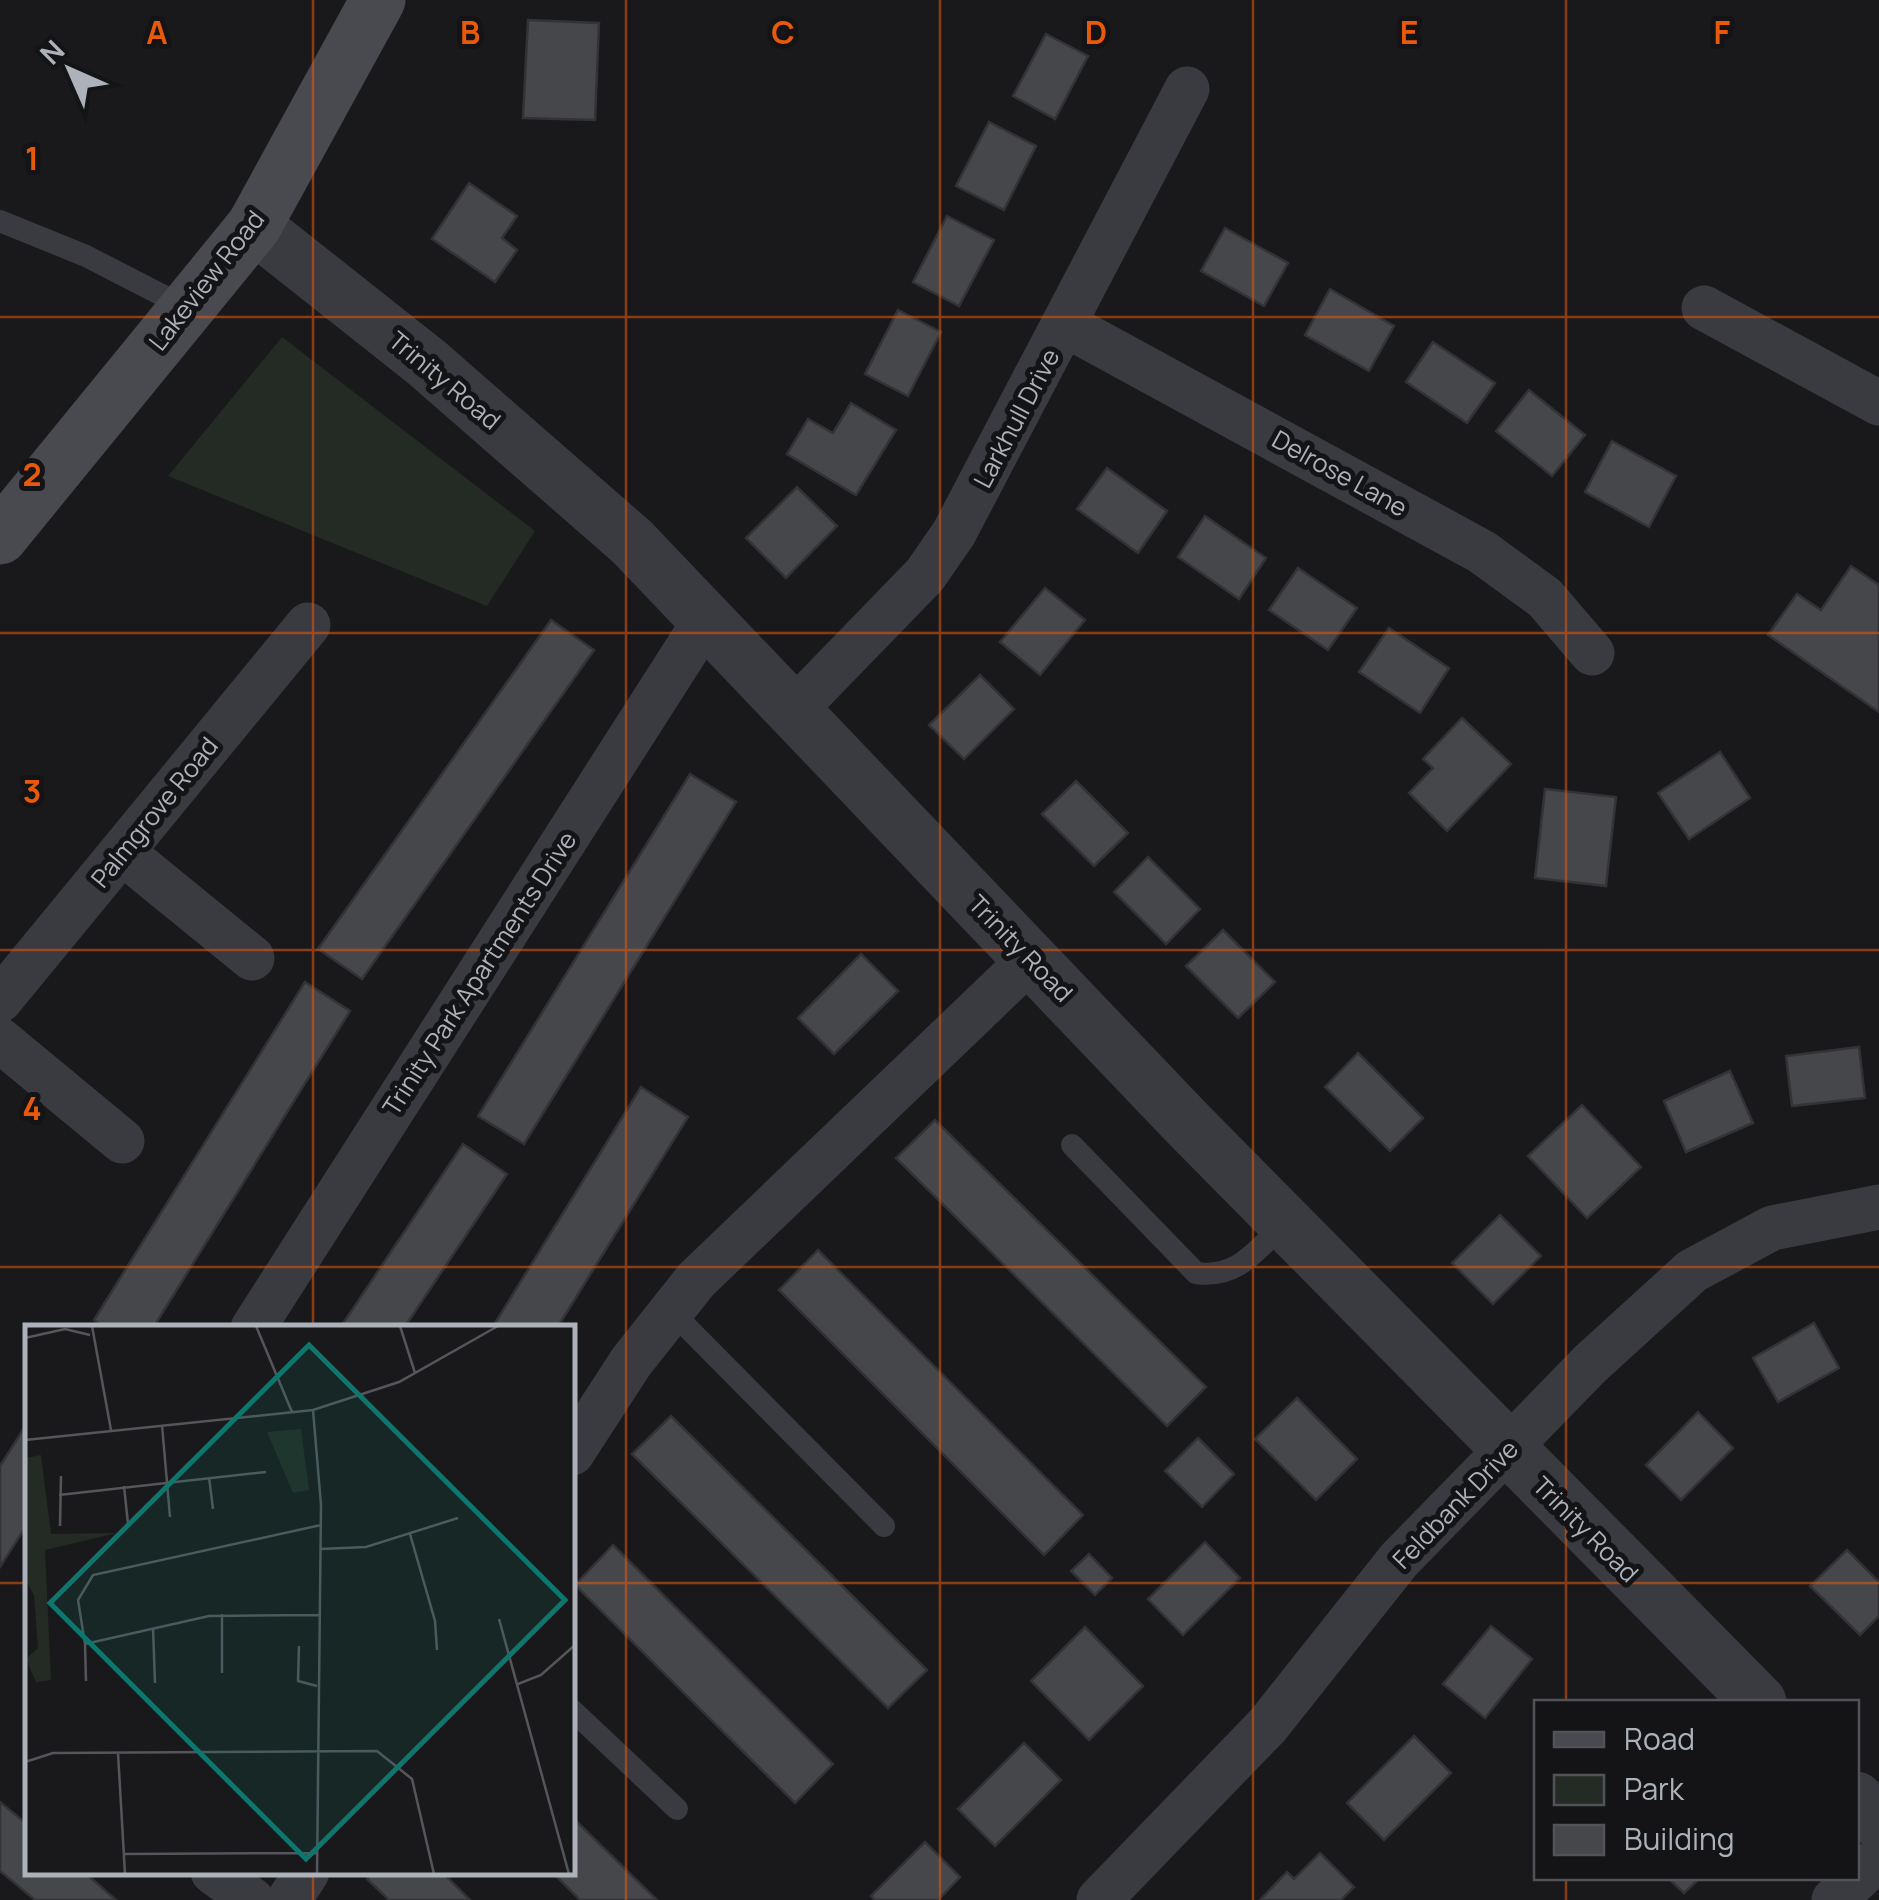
<svg xmlns="http://www.w3.org/2000/svg" width="1879" height="1900" font-family="Manrope,sans-serif">
<style>
.green{fill:#232b24}
.building{fill:#46474b;stroke:#333337;stroke-width:2.5}
.lines{fill:none;stroke-linecap:round;stroke-linejoin:round}
.service{stroke:#3a3b40;stroke-width:22}
.minor{stroke:#3a3b40;stroke-width:45}
.tertiary{stroke:#3a3b40;stroke-width:55}
.secondary{stroke:#484a50;stroke-width:55}
.grid{fill:none;stroke:#e8590c;stroke-width:2.5;stroke-opacity:0.55}
.labels{text-anchor:middle;dominant-baseline:central;stroke-width:10;stroke-linejoin:round;paint-order:stroke}
.street-label{font-size:25px;fill:#acb1ba;stroke:#141416}
.inset-road{fill:none;stroke:#54565b;stroke-width:2.5}
.view{fill:#0f766e;fill-opacity:0.15;stroke:#0f766e;stroke-width:5}
.inset-edge{fill:none;stroke:#acb1ba;stroke-width:5}
.grid-label{font-size:32px;text-anchor:middle;font-weight:bold;fill:#e8590c;stroke:#141416;stroke-width:10;stroke-linejoin:round;paint-order:stroke}
</style>
<rect width="100%" height="100%" fill="#19191b"/>
<polygon class="green" points="282,337 535,531 487,606 168,476"/>
<g class="building">
<polygon points="528,20 599,23 595,120 523,118"/>
<polygon points="1046,34 1088,56 1055,119 1013,96"/>
<polygon points="989,122 1036,146 1004,210 956,186"/>
<polygon points="469,183 517,216 502,238 517,250 495,282 432,239"/>
<polygon points="947,216 994,240 959,306 913,282"/>
<polygon points="1225,228 1288,263 1264,306 1201,271"/>
<polygon points="1330,289 1394,326 1369,371 1305,335"/>
<polygon points="898,310 941,332 908,396 865,374"/>
<polygon points="1433,342 1495,383 1467,423 1406,382"/>
<polygon points="1529,390 1585,435 1552,476 1496,431"/>
<polygon points="851,403 896,430 856,495 787,454 808,419 833,433"/>
<polygon points="1612,441 1676,476 1649,527 1585,492"/>
<polygon points="1107,468 1167,511 1138,553 1077,509"/>
<polygon points="797,487 837,526 786,578 746,538"/>
<polygon points="1205,516 1266,558 1239,599 1178,557"/>
<polygon points="1851,566 1879,585 1879,712 1768,635 1797,594 1821,610"/>
<polygon points="1298,568 1357,608 1328,650 1269,610"/>
<polygon points="1045,588 1085,620 1040,675 1000,642"/>
<polygon points="551,620 594,650 362,979 318,949"/>
<polygon points="1389,628 1449,668 1420,713 1359,672"/>
<polygon points="980,675 1014,709 964,759 929,725"/>
<polygon points="1462,718 1511,764 1447,831 1409,793 1433,768 1423,759"/>
<polygon points="1720,752 1750,798 1689,839 1658,793"/>
<polygon points="690,774 736,802 524,1144 478,1116"/>
<polygon points="1076,781 1128,833 1094,866 1042,814"/>
<polygon points="1545,789 1616,797 1606,886 1535,878"/>
<polygon points="1148,857 1200,909 1166,944 1114,892"/>
<polygon points="1223,930 1275,982 1238,1018 1186,966"/>
<polygon points="861,954 898,991 834,1054 798,1018"/>
<polygon points="305,982 350,1011 153,1328 106,1328 94,1320"/>
<polygon points="1859,1047 1865,1098 1792,1106 1786,1056"/>
<polygon points="1358,1053 1423,1118 1390,1151 1325,1087"/>
<polygon points="1730,1071 1753,1123 1686,1152 1664,1101"/>
<polygon points="641,1087 688,1117 557,1328 492,1328"/>
<polygon points="1582,1105 1641,1167 1587,1218 1528,1156"/>
<polygon points="935,1120 1206,1387 1167,1426 896,1158"/>
<polygon points="463,1144 507,1174 404,1328 340,1328"/>
<polygon points="1500,1215 1541,1256 1493,1304 1452,1263"/>
<polygon points="818,1250 1083,1515 1044,1555 779,1290"/>
<polygon points="1814,1323 1839,1368 1778,1402 1753,1358"/>
<polygon points="1297,1398 1357,1459 1316,1500 1255,1439"/>
<polygon points="1698,1412 1733,1448 1681,1500 1646,1465"/>
<polygon points="671,1416 927,1670 888,1708 632,1454"/>
<polygon points="28,1422 28,1523 0,1567 0,1466"/>
<polygon points="1198,1438 1234,1474 1202,1507 1165,1471"/>
<polygon points="1205,1542 1240,1578 1183,1635 1148,1599"/>
<polygon points="613,1545 833,1764 795,1803 575,1585"/>
<polygon points="1847,1550 1879,1582 1879,1616 1860,1635 1810,1586"/>
<polygon points="1089,1554 1112,1578 1095,1595 1071,1571"/>
<polygon points="1491,1626 1532,1659 1485,1718 1443,1684"/>
<polygon points="1085,1627 1143,1686 1089,1740 1031,1681"/>
<polygon points="1414,1736 1451,1773 1384,1840 1347,1803"/>
<polygon points="1024,1743 1061,1780 995,1846 958,1809"/>
<polygon points="0,1802 28,1825 28,1872 84,1872 116,1900 35,1900 0,1871"/>
<polygon points="572,1817 657,1900 580,1900 552,1872 572,1872"/>
<polygon points="925,1842 960,1877 938,1900 875,1900 871,1896"/>
<polygon points="1320,1853 1354,1887 1341,1900 1260,1900 1287,1872 1294,1879"/>
<polygon points="373,1872 442,1872 470,1900 389,1900 367,1879"/>
<polygon points="1668,1878 1700,1878 1684,1893"/>
</g>
<g class="lines">
<g class="service">
<polyline points="0,221 86,256 187,308"/>
<path d="M 1072,1145 L 1196,1273 C 1238,1279 1256,1250 1285,1223"/>
<polyline points="671,1311 884,1526"/>
<polyline points="572,1710 677,1809"/>
</g>
<g class="minor">
<polyline points="1704,308 1879,403"/>
<polyline points="1066,325 1482,552 1545,598 1592,653"/>
<polyline points="794,710 925,575 954,533 1187,89"/>
<polyline points="122,852 252,958"/>
<polyline points="0,1000 308,625"/>
<polyline points="0,1040 122,1141"/>
<polyline points="253,1328 706,619"/>
<polyline points="572,1453 631,1362 696,1280 1031,959"/>
<polyline points="213,1872 252,1900"/>
<polyline points="289,1900 307,1872"/>
<polyline points="1099,1900 1268,1725 1399,1560 1590,1364 1692,1271 1772,1228 1879,1207"/>
<polyline points="1834,1900 1879,1858"/>
</g>
<g class="tertiary">
<polyline points="254,226 427,363 632,542 1186,1122 1759,1702"/>
<polyline points="1856,1799 1879,1822"/>
</g>
<polyline class="secondary" points="0,537 254,226 378,0"/>
</g>
<path class="grid" d="M 313,0 L 313,1328M 626,0 L 626,1900M 940,0 L 940,1900M 1253,0 L 1253,1900M 1566,0 L 1566,1702M 0,317 L 1879,317M 0,633 L 1879,633M 0,950 L 1879,950M 0,1267 L 1879,1267M 0,1583 L 28,1583M 572,1583 L 1879,1583M 313,1872 L 313,1900M 1566,1878 L 1566,1900"/>
<g class="labels">
<g class="street-label">
<text transform="translate(206 280) rotate(-52)">Lakeview Road</text>
<text transform="translate(445 380) rotate(40)">Trinity Road</text>
<text transform="translate(1016 418) rotate(-62)">Larkhull Drive</text>
<text transform="translate(1340 473) rotate(29)">Delrose Lane</text>
<text transform="translate(154 812) rotate(-51)">Palmgrove Road</text>
<text transform="translate(1021 948) rotate(46)">Trinity Road</text>
<text transform="translate(479 973) rotate(-57)">Trinity Park Apartments Drive</text>
<text transform="translate(1455 1504) rotate(-46)">Feldbank Drive</text>
<text transform="translate(1586 1529) rotate(45)">Trinity Road</text>
</g>
</g>
<g transform="translate(25 1325)">
<rect width="550" height="550" fill="#19191b"/>
<path d="M 276,104 L 284,165 L 268,168 L 242,107 ZM 16,130 L 26,209 L 92,208 L 20,225 L 26,355 L 11,357 L 1,334 L 13,323 L 9,270 L 0,254 L 0,133 Z" fill="#232b24"/>
<path class="inset-road" d="M 67,1 L 86,105M 231,1 L 267,87M 375,1 L 390,48M 0,13 L 40,4 L 65,10M 288,85 L 296,180 L 292,549M 137,100 L 145,192M 0,115 L 288,85 L 374,57 L 473,1M 184,152 L 188,184M 99,161 L 103,199M 34,170 L 241,147M 35,201 L 36,151M 385,209 L 410,296 L 412,325M 295,224 L 341,222 L 433,193M 294,290 L 184,291 L 60,319 L 53,275 L 68,250 L 296,200M 474,294 L 544,549M 128,303 L 130,358M 60,319 L 61,356M 274,321 L 273,356 L 292,361M 197,348 L 197,289M 493,359 L 516,350 L 550,320M 93,428 L 100,549M 0,437 L 28,428 L 352,426 L 387,454 L 409,549M 98,529 L 292,528"/>
<path class="view" d="M 284,20 L 540,275 L 281,534 L 25,278 Z"/>
<rect width="550" height="550" class="inset-edge"/>
</g>
<g class="grid-label">
<text x="157" y="44">A</text>
<text x="470" y="44">B</text>
<text x="783" y="44">C</text>
<text x="1096" y="44">D</text>
<text x="1409" y="44">E</text>
<text x="1722" y="44">F</text>
<text x="32" y="170">1</text>
<text x="32" y="486">2</text>
<text x="32" y="803">3</text>
<text x="32" y="1120">4</text>
</g>
<rect x="1534" y="1700" width="325" height="180" fill="#141416" stroke="#515358" stroke-width="2.5"/>
<rect x="1554" y="1732" width="50" height="15" fill="#484a50" stroke="#515358" stroke-width="2.5"/>
<text x="1624" y="1750" font-size="30" fill="#acb1ba">Road</text>
<rect x="1554" y="1775" width="50" height="30" fill="#232b24" stroke="#515358" stroke-width="2.5"/>
<text x="1624" y="1800" font-size="30" fill="#acb1ba">Park</text>
<rect x="1554" y="1825" width="50" height="30" fill="#46474b" stroke="#515358" stroke-width="2.5"/>
<text x="1624" y="1850" font-size="30" fill="#acb1ba">Building</text>
<g transform="translate(70 70) rotate(315)" stroke="#141416" stroke-width="8" paint-order="stroke">
<path d="M0-8L18 38L0 25L-18 38Z" fill="#acb1ba"/>
<text y="-15" font-size="28" font-weight="bold" text-anchor="middle" fill="#acb1ba">N</text>
</g>
</svg>
